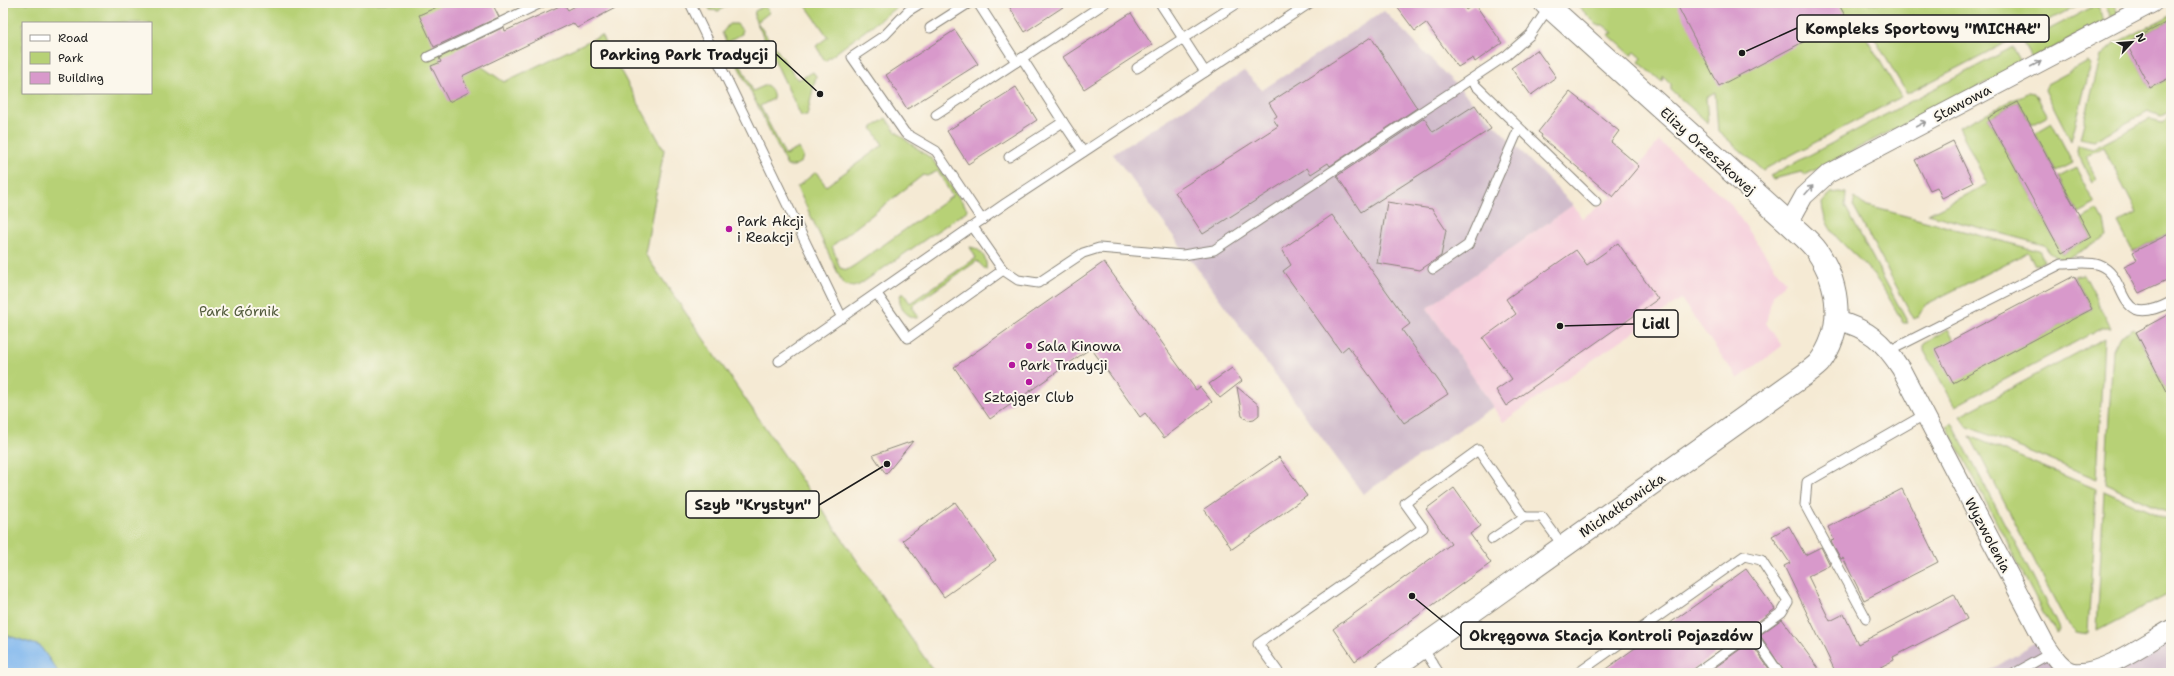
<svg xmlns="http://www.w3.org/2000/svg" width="2174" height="676" font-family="'Shantell Sans',sans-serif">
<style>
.built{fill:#f5cfdc}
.industrial{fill:#d1bdcc}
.green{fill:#b7d176;stroke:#6a7649;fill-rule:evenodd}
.water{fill:#7eb6ee;stroke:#4d6985}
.building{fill:#d899cb}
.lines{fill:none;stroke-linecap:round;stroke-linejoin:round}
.lane-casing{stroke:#888378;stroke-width:11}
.street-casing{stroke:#888378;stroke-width:20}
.secondary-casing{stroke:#888378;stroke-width:24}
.lane{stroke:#fff;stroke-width:9}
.street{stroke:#fff;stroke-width:18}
.secondary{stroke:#fff;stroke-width:22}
.oneway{stroke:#999}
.poi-dot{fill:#b5179e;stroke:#fbf7ec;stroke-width:1.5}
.labels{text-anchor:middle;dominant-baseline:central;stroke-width:4;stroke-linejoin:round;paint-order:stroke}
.street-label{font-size:14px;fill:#1c1c1c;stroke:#fbf7ec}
.poi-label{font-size:14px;fill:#1c1c1c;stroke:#fbf7ec;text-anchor:start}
.park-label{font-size:14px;fill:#525b3c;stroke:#fbf7ec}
.leader{fill:none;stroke:#1c1c1c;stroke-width:1.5}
.callout-dot{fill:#1c1c1c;stroke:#fbf7ec;stroke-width:1.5}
.callout{fill:#fbf7ec;stroke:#1c1c1c;stroke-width:1.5}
.callout-label{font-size:15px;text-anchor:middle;font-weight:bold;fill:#1c1c1c}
</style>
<rect width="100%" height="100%" fill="#fbf7ec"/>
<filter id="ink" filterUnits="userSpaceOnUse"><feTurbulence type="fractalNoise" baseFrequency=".025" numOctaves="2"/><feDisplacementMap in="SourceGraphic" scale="8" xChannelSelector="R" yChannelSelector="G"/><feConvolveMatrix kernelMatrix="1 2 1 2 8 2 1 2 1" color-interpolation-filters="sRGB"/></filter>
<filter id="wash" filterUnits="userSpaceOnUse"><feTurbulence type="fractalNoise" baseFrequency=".012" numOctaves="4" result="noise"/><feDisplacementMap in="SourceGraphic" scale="16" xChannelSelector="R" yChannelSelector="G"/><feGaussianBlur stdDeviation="0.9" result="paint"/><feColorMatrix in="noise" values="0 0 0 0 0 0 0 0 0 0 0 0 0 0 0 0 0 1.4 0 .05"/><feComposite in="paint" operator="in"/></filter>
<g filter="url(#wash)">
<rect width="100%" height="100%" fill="#f5ead4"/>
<polygon class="built" points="1659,141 1728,201 1785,282 1772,297 1766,323 1782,346 1738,379 1681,299 1503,422 1427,308 1573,205 1582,218 1613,197"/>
<g class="industrial">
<polygon points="1384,11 1573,205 1427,308 1493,407 1363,494 1113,154 1244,71 1262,90"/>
<polygon points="2171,630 2171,673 2077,673"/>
<polygon points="2040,641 2071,673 1985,673"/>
</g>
<g class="green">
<path d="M 3,3 L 472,3 L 465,55 L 504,82 L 601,35 L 664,150 L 645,254 L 935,673 L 3,673 ZM 23,23 L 151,23 L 151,93 L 23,93 Z"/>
<polygon points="707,3 724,3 726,6 719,11 710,10"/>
<polygon points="804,3 902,3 825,61 816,46 828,37"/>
<polygon points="1575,3 2082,3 1907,94 1861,15 1855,18 1901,97 1763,170 1718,131 1715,92 1706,97 1708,123 1671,90 1671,84 1663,76 1662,82 1639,62 1642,58 1635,52 1631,55 1608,34 1613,33 1603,25 1597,25"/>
<polygon points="2104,3 2113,3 2118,13 2111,17"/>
<polygon points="2096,5 2105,21 2032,59 2023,43"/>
<polygon points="764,6 770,12 757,22 798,80 813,72 816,76 807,116 801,116 754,17 755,11"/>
<polygon points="2171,15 2171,20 2127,43 2150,88 2171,77 2171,111 2161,116 2148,111 2094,141 2080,138 2101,56 2114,44"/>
<path d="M 729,24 L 737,24 L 742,30 L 742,34 L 729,41 L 753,91 L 766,85 C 771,87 774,93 773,99 L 760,106 L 785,155 L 799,148 L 803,157 L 801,162 L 794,166 L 787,166 L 722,33 Z"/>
<polygon points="2013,47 2022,64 1805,175 1801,172 1773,179 1770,176"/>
<polygon points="2088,62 2091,65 2071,141 2045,90 2047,84"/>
<polygon points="2029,92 2035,93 2048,116 2031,125 2018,102 1988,118 2062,253 2091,237 2082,219 2098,210 2104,221 2107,237 2064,260 2050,253 2044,245 1928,214 1987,184 1959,127"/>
<polygon points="2171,116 2171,233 2133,252 2118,223 2137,213 2103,147 2086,156 2097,179 2092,182 2077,152 2078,145 2093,149 2150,119 2162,122"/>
<path d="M 886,118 L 894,130 L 907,141 L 932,159 L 968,210 L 859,285 L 853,287 L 843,284 L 797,187 L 816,172 L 826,186 L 883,145 L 872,128 ZM 938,171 L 952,196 L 951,197 L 855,265 L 847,270 L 840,268 L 832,246 L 923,175 L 927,176 Z"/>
<polygon points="2052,123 2073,163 2056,172 2035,133"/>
<polygon points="2076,168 2095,204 2078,213 2059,177"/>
<path d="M 1839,192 L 1846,193 L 1845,206 L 1908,323 L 1903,323 C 1893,305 1883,286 1870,271 C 1851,248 1824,235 1822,203 L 1831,193 Z"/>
<polygon points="1855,198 1864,205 2039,251 2044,261 2035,266 2028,252 1925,305 1918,317 1914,319 1853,206"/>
<path d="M 970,247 C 981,248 988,259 986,270 L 977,261 L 912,306 L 918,316 L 917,318 C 906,317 896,305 901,294 L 904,294 L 910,303 L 976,258 Z"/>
<polygon points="2083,274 2111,328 2102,328 1955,406 1924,351 1924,344 1948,329 1954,339 1953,382 2092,309 2074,276"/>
<polygon points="2134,328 2171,399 2171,514 2105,484 2113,350 2120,336"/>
<polygon points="2104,338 2097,479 1966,426 1960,416"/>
<polygon points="1952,423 2055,620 2059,629 2057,633 2043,613 1947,426"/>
<polygon points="1970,436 2096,489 2088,634 2075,632 2067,624"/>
<polygon points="2104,491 2171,521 2171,592 2097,631"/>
</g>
<polygon class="water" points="3,634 40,646 59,673 3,673"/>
<g id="blocks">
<g class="building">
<polygon points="446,3 492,3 499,17 434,47 419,15"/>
<polygon points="581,3 625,3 577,28 573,23 462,76 469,92 449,102 431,66 441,62 439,58 504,27 505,31 564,4 568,10"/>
<polygon points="1007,3 1069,3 1025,32"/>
<polygon points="1394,3 1461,3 1466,10 1475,4 1502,43 1475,62 1473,58 1458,67 1426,23 1415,31"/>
<polygon points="1676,3 1838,3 1847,19 1719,86"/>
<polygon points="1131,13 1152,45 1084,89 1063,57"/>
<polygon points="2171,20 2171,77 2150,88 2126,43"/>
<polygon points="955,30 978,64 907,109 886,75"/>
<polygon points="1371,37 1417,108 1330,166 1328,163 1311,174 1307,168 1203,234 1175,192 1278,126 1273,119 1277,116 1269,103"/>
<polygon points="1537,50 1556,77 1531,95 1511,68"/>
<polygon points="1016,87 1037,120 968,164 947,131"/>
<polygon points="1570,92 1619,131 1611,142 1639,166 1613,197 1541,137 1542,135 1538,132"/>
<polygon points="2018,102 2091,237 2062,253 1988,118"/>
<polygon points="1475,105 1491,129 1361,212 1337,176 1424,118 1433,132"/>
<polygon points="1953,141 1973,183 1942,198 1937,187 1930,190 1915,160"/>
<polygon points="1387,202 1432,209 1446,230 1441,256 1420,270 1377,263"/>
<polygon points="1332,215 1410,324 1402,330 1448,394 1404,423 1348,346 1341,352 1283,271 1291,265 1282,249"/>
<polygon points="2171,233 2171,278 2139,293 2124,266 2137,260 2133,252"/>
<polygon points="1618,243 1658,299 1506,406 1496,390 1512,379 1483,338 1516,314 1506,299 1576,250 1587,265"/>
<polygon points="1104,262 1196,390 1200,387 1212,402 1164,438 1145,413 1140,417 1091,348 990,419 954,367"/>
<polygon points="2074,276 2092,309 1953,383 1935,349"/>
<polygon points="2171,313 2171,399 2136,332"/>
<polygon points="1232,368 1242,381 1220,398 1209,384"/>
<polygon points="1237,387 1259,405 1259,415 1254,419 1248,420 1242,416"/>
<polygon points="913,441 886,474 873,455"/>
<polygon points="1279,457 1307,496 1232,549 1204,509"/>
<polygon points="1454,488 1481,526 1470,534 1491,563 1355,661 1333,629 1451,544 1426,509"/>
<polygon points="1902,489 1938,562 1864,600 1843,558 1841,559 1831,541 1834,540 1828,527"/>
<polygon points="955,502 996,560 944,597 903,540"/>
<polygon points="1789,526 1805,555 1821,547 1830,565 1808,576 1830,621 1844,614 1858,644 1954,594 1967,619 1893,657 1894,660 1869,673 1836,673 1784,566 1790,563 1772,536"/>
<polygon points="1746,569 1775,609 1692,671 1688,673 1600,673"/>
<polygon points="1782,619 1822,673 1785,673 1760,635"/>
<polygon points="1750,642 1772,673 1716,673 1713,669"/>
</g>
</g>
</g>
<g filter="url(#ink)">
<use href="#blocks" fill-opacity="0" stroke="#888378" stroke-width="1"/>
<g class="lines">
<g class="lane-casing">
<g id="lane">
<polyline points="690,3 842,318"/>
<polyline points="921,3 908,11 885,35 852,57 905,133 936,151 982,220"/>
<polyline points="978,3 1016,62"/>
<polyline points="1160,3 1205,72"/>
<polyline points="930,28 969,3"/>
<polyline points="428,57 541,3"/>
<polyline points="1137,68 1238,3"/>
<polyline points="1470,80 1596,202"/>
<polyline points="936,115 1105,3"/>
<polyline points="1063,122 1083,152"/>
<polyline points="1009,157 1063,122 1022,58"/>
<polyline points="973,227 1003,270 1018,280 1038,283 1083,253 1099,248 1183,255 1214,250 1507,55 1530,35 1549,7"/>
<polyline points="1433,269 1468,245 1519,128"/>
<polyline points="877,294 908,338 1003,270"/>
<path d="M 1889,351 L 2061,264 C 2073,264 2088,261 2099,265 C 2131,277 2113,332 2171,302"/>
<polyline points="779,361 1006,203 1310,3"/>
<polyline points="1524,517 1542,517 1563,546"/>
<polyline points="1866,618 1805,505 1807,482 1924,415"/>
<polyline points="1752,634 1779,673"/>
<polyline points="1422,647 1439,673"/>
<polyline points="1279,673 1258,644 1423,528 1405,503 1478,450 1524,517 1492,539"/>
<polyline points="1578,673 1744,556 1761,560 1788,602 1782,612 1697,673"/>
<polyline points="2015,673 2051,653"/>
</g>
</g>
<g class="street-casing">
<g id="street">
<polyline points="1789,223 1804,196 1828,174 2153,3"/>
<path d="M 1836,320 C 1869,329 1883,341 1901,369 L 2046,645 C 2053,655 2061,669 2074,672 C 2101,676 2148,642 2171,629"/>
</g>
</g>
<g class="secondary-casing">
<path id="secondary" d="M 1386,673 L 1797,380 C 1804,375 1813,369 1819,363 C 1845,329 1840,285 1817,251 C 1810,241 1798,232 1789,223 L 1545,3"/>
</g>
<use href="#lane" class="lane"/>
<use href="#street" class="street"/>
<use href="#secondary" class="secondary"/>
</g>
<defs><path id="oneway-shaft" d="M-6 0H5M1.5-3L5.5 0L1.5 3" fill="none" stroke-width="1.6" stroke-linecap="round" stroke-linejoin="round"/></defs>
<g class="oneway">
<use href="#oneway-shaft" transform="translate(2036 64) rotate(-28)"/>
<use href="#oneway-shaft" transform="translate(1921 124) rotate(-28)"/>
<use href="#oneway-shaft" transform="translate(1809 190) rotate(-48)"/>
</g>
</g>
<g class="poi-dot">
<circle cx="729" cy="229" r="4"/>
<circle cx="1029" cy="346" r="4"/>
<circle cx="1012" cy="365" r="4"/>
<circle cx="1029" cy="382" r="4"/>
</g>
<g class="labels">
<g class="street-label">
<text transform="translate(1962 103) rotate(-28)">Stawowa</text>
<text transform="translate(1708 151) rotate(42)">Elizy Orzeszkowej</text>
<text transform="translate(1622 505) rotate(-35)">Michałkowicka</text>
<text transform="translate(1988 535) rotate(62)">Wyzwolenia</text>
</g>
<g class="poi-label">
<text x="737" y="221">Park Akcji<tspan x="737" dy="16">i Reakcji</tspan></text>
<text x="1037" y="346">Sala Kinowa</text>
<text x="1020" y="365">Park Tradycji</text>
<text x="1029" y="397" text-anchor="middle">Sztajger Club</text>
</g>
<g class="park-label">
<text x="239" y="311">Park Górnik</text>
</g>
</g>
<path class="leader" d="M1742 53L1797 28M820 94L776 54M1560 326L1634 324M887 464L819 505M1412 596L1461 636"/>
<g class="callout-dot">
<circle cx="1742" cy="53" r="4"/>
<circle cx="820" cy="94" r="4"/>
<circle cx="1560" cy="326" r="4"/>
<circle cx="887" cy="464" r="4"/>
<circle cx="1412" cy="596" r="4"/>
</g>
<g class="callout">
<rect x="1797" y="15" width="252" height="27" rx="4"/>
<rect x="591" y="41" width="185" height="27" rx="4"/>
<rect x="1634" y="310" width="44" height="27" rx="4"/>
<rect x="686" y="491" width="133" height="27" rx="4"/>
<rect x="1461" y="622" width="300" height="27" rx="4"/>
</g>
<g class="callout-label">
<text x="1923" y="34">Kompleks Sportowy "MICHAŁ"</text>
<text x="684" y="60">Parking Park Tradycji</text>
<text x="1656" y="329">Lidl</text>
<text x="753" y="510">Szyb "Krystyn"</text>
<text x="1611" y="641">Okręgowa Stacja Kontroli Pojazdów</text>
</g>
<rect width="2174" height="676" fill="none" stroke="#fbf7ec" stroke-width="16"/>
<rect x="22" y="22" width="130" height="72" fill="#fbf7ec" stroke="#a29f99"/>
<rect x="30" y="35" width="20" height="6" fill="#ffffff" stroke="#a29f99"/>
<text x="58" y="42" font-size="12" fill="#1c1c1c">Road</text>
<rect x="30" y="52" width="20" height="12" fill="#b7d176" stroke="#a29f99"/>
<text x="58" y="62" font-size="12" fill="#1c1c1c">Park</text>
<rect x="30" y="72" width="20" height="12" fill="#d899cb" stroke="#a29f99"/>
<text x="58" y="82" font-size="12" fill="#1c1c1c">Building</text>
<g transform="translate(2132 42) rotate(64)" stroke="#fbf7ec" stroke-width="3" paint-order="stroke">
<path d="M0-3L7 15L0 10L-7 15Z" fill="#1c1c1c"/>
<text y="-6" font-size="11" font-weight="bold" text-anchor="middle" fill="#1c1c1c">N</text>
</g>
</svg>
